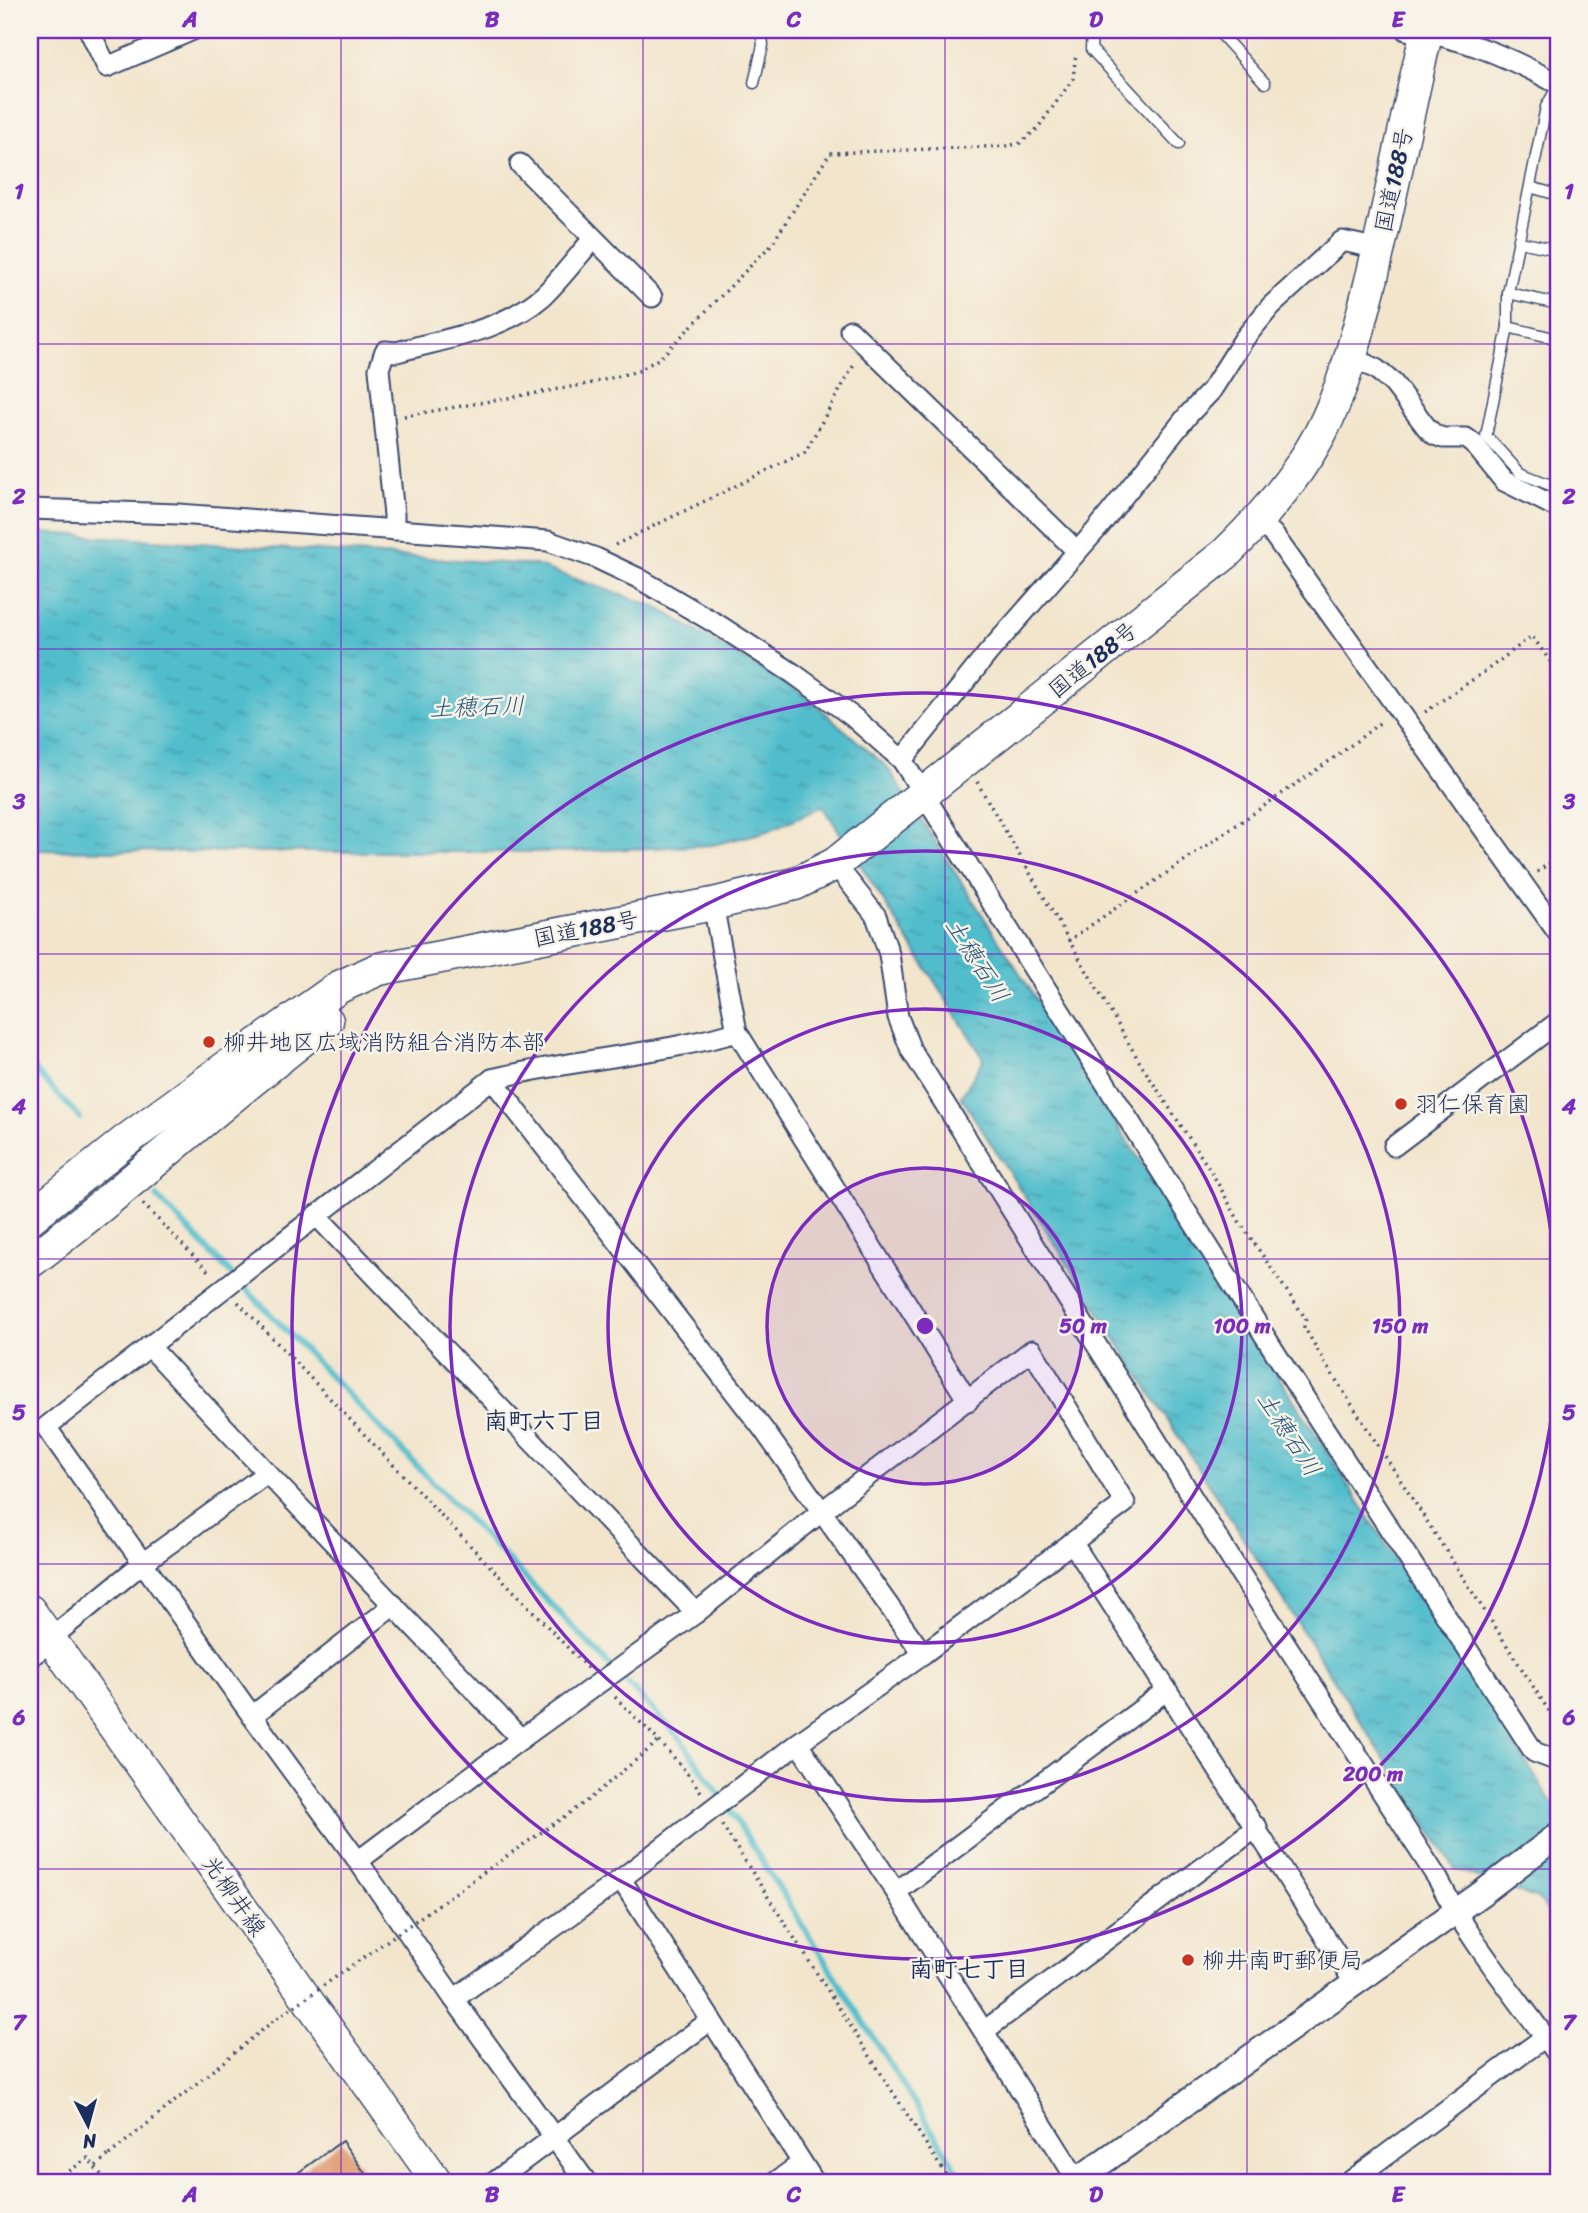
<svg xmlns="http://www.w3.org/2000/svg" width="1588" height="2213" font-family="Sriracha,'Klee One',sans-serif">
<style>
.water{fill:url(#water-ripples);stroke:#367695;stroke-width:2}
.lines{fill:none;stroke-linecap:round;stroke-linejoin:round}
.stream{stroke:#51bdcc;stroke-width:6}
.building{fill:#dd9367}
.service-casing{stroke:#3b4a6e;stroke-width:13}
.minor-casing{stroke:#3b4a6e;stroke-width:23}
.tertiary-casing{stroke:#3b4a6e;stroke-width:28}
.primary-casing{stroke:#3b4a6e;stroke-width:33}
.trunk-casing{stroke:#3b4a6e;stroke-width:35}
.path{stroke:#3b4a6e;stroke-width:3.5;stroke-dasharray:2 5;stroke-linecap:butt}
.service{stroke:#fff;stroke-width:10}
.minor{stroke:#fff;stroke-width:19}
.tertiary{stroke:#fff;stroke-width:24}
.primary{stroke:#fff;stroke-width:30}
.trunk{stroke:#fff;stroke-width:32}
.path-bridge{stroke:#3b4a6e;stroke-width:3.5;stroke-dasharray:2 5;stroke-linecap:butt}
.grid{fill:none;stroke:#7b2cbf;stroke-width:2;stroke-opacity:0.55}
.ring{fill:none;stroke:#7b2cbf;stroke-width:3.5}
.poi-dot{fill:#c8321e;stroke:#f7f3e8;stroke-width:2.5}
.labels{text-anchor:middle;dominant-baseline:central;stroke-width:5;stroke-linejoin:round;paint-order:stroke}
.street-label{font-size:23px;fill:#1b2f5e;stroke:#f7f3e8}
.poi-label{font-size:23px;fill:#1b2f5e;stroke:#f7f3e8;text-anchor:start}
.water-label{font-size:24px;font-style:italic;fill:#2b5a7f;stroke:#f7f3e8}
.neighbourhood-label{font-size:24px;font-weight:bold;fill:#1b2f5e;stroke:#f7f3e8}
.centre{fill:#7b2cbf;stroke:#f7f3e8;stroke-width:3.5}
.ring-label{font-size:21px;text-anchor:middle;font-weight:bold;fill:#7b2cbf;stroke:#f7f3e8;stroke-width:5;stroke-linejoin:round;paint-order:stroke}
.neatline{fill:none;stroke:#7b2cbf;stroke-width:2.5}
.grid-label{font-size:23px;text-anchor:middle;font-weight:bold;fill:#7b2cbf}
</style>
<defs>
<pattern id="water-ripples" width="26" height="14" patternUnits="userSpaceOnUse" patternTransform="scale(1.75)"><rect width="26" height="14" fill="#51bdcc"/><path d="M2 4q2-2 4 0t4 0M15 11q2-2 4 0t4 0" fill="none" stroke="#429aa9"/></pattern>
</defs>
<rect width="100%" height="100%" fill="#f7f3e8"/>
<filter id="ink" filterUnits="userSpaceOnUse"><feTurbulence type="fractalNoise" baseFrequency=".0143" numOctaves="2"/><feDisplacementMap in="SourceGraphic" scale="14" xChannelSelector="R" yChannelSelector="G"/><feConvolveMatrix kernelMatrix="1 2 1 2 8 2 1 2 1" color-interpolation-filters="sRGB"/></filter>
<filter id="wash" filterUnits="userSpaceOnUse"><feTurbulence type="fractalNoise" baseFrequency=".00686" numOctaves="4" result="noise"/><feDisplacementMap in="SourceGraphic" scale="28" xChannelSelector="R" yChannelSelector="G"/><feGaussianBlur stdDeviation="1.57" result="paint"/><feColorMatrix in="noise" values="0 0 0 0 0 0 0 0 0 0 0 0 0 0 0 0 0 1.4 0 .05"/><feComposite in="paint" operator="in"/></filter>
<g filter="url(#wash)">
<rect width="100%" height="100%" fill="#f2e5cc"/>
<polygon class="water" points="30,532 535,565 656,607 807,697 888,768 1558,1812 1558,1928 1538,1899 1455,1869 961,1097 984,1059 823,806 768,831 713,845 566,852 208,852 30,850"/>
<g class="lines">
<g class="stream">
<polyline points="30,1065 80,1118"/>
<polyline points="157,1197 680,1738 728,1807 965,2183"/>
<polyline points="1375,2183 1388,2175 1394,2183"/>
</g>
</g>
<g id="blocks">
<polygon class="building" points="342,2141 372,2183 284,2183"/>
</g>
</g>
<g filter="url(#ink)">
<use href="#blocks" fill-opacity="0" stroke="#3b4a6e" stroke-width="2"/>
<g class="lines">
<g class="service-casing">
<g id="service">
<polyline points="1092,30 1091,49 1179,144"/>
<polyline points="1217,30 1265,83"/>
<polyline points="754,83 763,45 761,30"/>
<polyline points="1558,86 1546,107 1508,293 1558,304"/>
<polyline points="1558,135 1558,148"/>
<polyline points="1530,187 1558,195"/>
<polyline points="1520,242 1558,250"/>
<polyline points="1508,293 1508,327 1486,436 1520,473 1558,488"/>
<polyline points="1508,327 1558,339"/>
</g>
</g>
<g class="minor-casing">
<g id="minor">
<polyline points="89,30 107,67 193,30"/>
<path d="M 1406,30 C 1461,36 1511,58 1558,84"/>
<polyline points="520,164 652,297"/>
<polyline points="850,330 1077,551"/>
<polyline points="1351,357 1376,369 1393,383 1427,428 1435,435 1443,438 1466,438 1474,444 1504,481 1558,508"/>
<polyline points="30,509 178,514 548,541 596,558 638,578 720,626 794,674 853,717 902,760 1278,1357 1534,1752 1558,1761"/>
<polyline points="1258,522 1273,534 1558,933"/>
<path d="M 394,530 L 394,515 L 379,369 L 385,351 L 397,352 C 447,338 503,331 543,296 C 561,279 577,257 593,239"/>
<polyline points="902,760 988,653 1098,528 1188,415 1211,391 1244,339 1271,306 1342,241 1379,249"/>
<path d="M 835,864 L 876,916 L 889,954 L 898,1017 L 911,1050 L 1236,1567 L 1438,1879 C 1470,1943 1517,1997 1558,2055"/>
<polyline points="713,904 737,1032 968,1401"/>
<polyline points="492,1079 763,1429 923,1654"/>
<polyline points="1394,1146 1558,1022"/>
<polyline points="316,1215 696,1613"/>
<polyline points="149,1346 267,1473 521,1739"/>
<polyline points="1072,1542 1354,1982"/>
<polyline points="51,1638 144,1562 267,1473"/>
<polyline points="252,1716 394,1605"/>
<polyline points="798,1743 896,1892 1077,2180"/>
<polyline points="358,1861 454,1999"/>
<polyline points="621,1879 815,2183"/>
<polyline points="896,1892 1167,1690"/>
<polyline points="984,2031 1257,1827"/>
<polyline points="493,2183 711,2020"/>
<path d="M 587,2183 L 454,1999 L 621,1879 L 798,1743 L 923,1654 L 1125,1503 L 1032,1350 L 821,1512 L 696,1613 L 521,1739 L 358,1861 L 252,1716 L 46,1427 L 492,1079 C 573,1059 657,1055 737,1032"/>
<polyline points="774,2183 802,2163"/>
<polyline points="1348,2183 1545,2037"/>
</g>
</g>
<g class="tertiary-casing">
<g id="tertiary">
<polyline points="30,1654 51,1638"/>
<polyline points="1073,2183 1482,1893 1558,1835"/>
</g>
</g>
<g class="primary-casing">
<polyline id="primary" points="30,1610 438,2183"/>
</g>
<g class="trunk-casing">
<g id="trunk">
<path d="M 30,1218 L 124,1142 L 247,1052 L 339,987 L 379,969 L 713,904 L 795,884 L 835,864 L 1225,554 C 1261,519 1296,479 1320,434 C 1346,384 1359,328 1373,273 C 1392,192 1408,111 1427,30"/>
<path d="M 30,1262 C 132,1185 225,1098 327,1021"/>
</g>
</g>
<g class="path">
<polyline points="404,416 588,384 638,371 660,358 772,244 830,153 1008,146 1020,143 1037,129 1073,79 1076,53"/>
<polyline points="615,545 805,452 855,363"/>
<polyline points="1425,712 1487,670 1532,636 1558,672"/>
<polyline points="977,782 1142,1066 1212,1173 1239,1221 1306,1319 1304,1327 1327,1366 1558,1725"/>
<polyline points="1537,872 1558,857"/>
<polyline points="1068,941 1341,753 1382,721"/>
<polyline points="143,1204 211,1274"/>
<polyline points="238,1302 588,1669"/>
<path d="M 615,1697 C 645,1727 677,1757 701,1792"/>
<polyline points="722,1825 951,2183"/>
<polyline points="517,1849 584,1803 659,1741"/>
<polyline points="96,2166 109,2155"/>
<polyline points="52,2183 88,2158 102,2176"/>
<polyline points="94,2183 102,2176 107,2183"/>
</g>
<use href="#service" class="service"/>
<use href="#minor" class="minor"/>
<use href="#tertiary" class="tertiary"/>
<use href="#primary" class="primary"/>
<use href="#trunk" class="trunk"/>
<polyline class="path-bridge" points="109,2155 272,2022 517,1849"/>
</g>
</g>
<path class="grid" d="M 341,30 L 341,2183M 643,30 L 643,2183M 945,30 L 945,2183M 1247,30 L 1247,2183M 30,344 L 1558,344M 30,649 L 1558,649M 30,954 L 1558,954M 30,1259 L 1558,1259M 30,1564 L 1558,1564M 30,1869 L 1558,1869"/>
<circle cx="925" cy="1326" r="158" fill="#7b2cbf" fill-opacity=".12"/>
<g class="ring">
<circle cx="925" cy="1326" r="158"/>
<circle cx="925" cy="1326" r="317"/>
<circle cx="925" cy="1326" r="475"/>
<circle cx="925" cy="1326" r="633"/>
</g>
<g class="poi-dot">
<circle cx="209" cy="1042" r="7"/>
<circle cx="1401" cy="1104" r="7"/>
<circle cx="1188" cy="1960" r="7"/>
</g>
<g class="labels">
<g class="street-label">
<text transform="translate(1394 180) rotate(-78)">国道188号</text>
<text transform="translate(1093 660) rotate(-39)">国道188号</text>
<text transform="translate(586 929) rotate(-11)">国道188号</text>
<text transform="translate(234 1896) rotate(55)">光柳井線</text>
</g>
<g class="poi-label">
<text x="223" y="1042">柳井地区広域消防組合消防本部</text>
<text x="1415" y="1104">羽仁保育園</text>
<text x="1202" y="1960">柳井南町郵便局</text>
</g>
<g class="water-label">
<text transform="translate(477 707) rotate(-2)">土穂石川</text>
<text transform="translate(977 960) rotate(57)">土穂石川</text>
<text transform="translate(1289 1434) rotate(57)">土穂石川</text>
</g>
<g class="neighbourhood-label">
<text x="544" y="1421">南町六丁目</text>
<text x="969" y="1969">南町七丁目</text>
</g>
</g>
<circle cx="925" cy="1326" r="10" class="centre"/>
<g class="ring-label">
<text x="1083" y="1333">50 m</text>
<text x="1242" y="1333">100 m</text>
<text x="1400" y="1333">150 m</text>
<text x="1373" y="1781">200 m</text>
</g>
<rect width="1588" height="2213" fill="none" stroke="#f7f3e8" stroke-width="77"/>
<g transform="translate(88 2125) rotate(174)" stroke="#f7f3e8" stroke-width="5" paint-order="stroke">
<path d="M0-5L12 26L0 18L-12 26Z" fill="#1b2f5e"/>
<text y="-10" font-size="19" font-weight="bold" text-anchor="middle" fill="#1b2f5e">N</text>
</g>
<rect x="38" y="38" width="1512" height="2136" class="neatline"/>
<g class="grid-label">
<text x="190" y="27">A</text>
<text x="492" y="27">B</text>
<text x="794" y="27">C</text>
<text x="1096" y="27">D</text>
<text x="1398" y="27">E</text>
<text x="19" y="199">1</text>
<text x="1569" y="199">1</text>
<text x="19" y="504">2</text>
<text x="1569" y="504">2</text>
<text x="19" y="809">3</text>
<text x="1569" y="809">3</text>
<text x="19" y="1114">4</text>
<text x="1569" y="1114">4</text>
<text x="19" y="1420">5</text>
<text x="1569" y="1420">5</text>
<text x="19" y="1725">6</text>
<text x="1569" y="1725">6</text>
<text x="19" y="2030">7</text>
<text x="1569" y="2030">7</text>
<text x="190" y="2202">A</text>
<text x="492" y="2202">B</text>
<text x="794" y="2202">C</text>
<text x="1096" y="2202">D</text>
<text x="1398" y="2202">E</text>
</g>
</svg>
